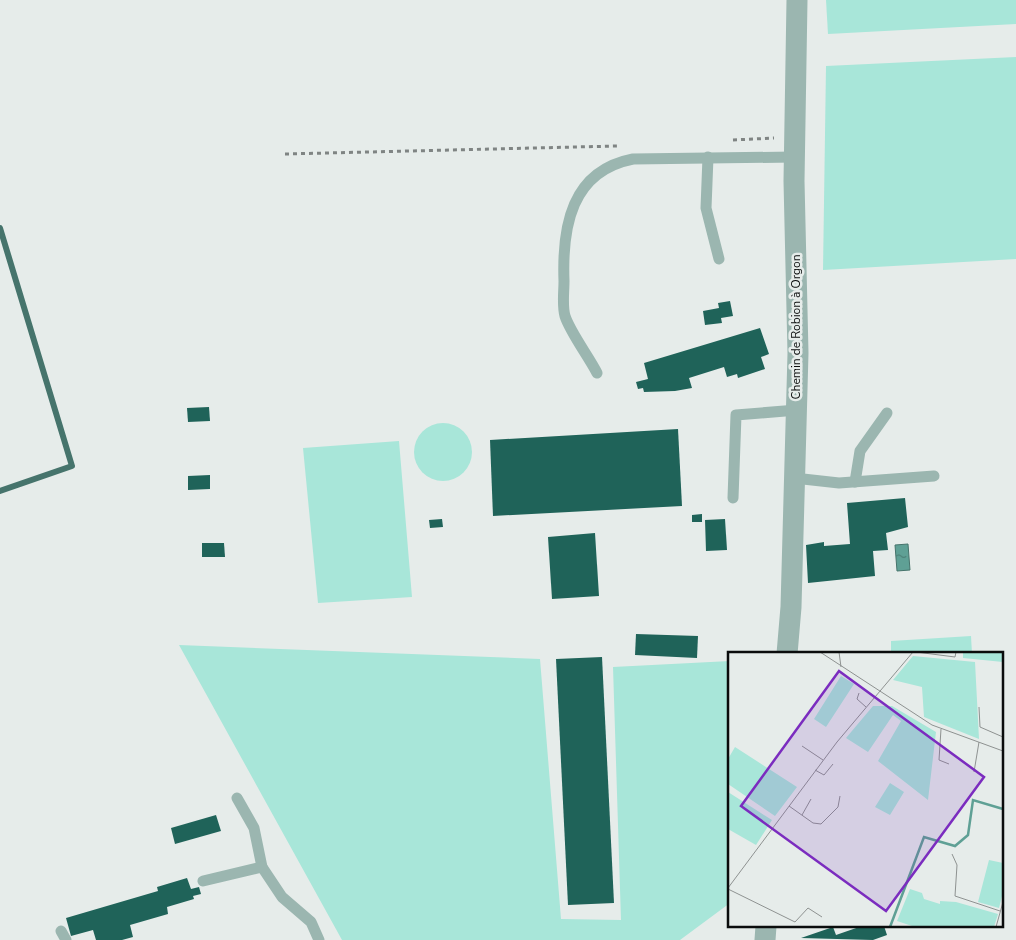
<svg xmlns="http://www.w3.org/2000/svg" width="1016" height="940" font-family="'Nunito Sans',sans-serif">
<style>
.green{fill:#a8e6d9}
.water{fill:url(#water-ripples);stroke:#46746c}
.lines{fill:none;stroke-linecap:round;stroke-linejoin:round}
.stream{stroke:#46746c;stroke-width:6}
.building{fill:#1f6359}
.path{stroke:#7f8483;stroke-width:3;stroke-dasharray:4 4;stroke-linecap:butt}
.service{stroke:#9bb6b0;stroke-width:11}
.minor{stroke:#9bb6b0;stroke-width:21}
.labels{text-anchor:middle;dominant-baseline:central;stroke-width:5;stroke-linejoin:round;paint-order:stroke}
.street-label{font-size:12px;fill:#0a0c0c;stroke:#e6ecea}
.inset-river{fill:none;stroke:#5fa095;stroke-width:2.5}
.inset-road{fill:none;stroke:#8e9291;stroke-width:1}
.view{fill:#7b2cbf;fill-opacity:0.15;stroke:#7b2cbf;stroke-width:2.5}
.inset-edge{fill:none;stroke:#0a0c0c;stroke-width:2.5}
</style>
<defs>
<pattern id="water-ripples" width="26" height="14" patternUnits="userSpaceOnUse" patternTransform="scale(1.25)"><rect width="26" height="14" fill="#5fa095"/><path d="M2 4q2-2 4 0t4 0M15 11q2-2 4 0t4 0" fill="none" stroke="#4d8178"/></pattern>
</defs>
<rect width="100%" height="100%" fill="#e6ecea"/>
<g class="green">
<polygon points="826,0 1016,0 1016,24 828,34"/>
<polygon points="1016,57 1016,259 823,270 826,66"/>
<circle cx="443" cy="452" r="29"/>
<polygon points="399,441 412,597 318,603 303,448"/>
<polygon points="971,636 972,654 891,654 891,641"/>
<polygon points="179,645 540,659 561,919 621,920 613,667 730,661 730,903 680,940 342,940"/>
</g>
<polygon class="water" points="908,544 910,570 897,571 895,545"/>
<g class="lines">
<polyline class="stream" points="0,228 72,466 0,491"/>
</g>
<g class="building">
<polygon points="730,301 733,316 721,318 722,323 705,325 703,311 719,308 718,303"/>
<polygon points="760,328 769,354 761,357 765,369 738,378 737,374 727,377 724,367 689,378 692,388 675,391 644,392 643,388 638,389 636,382 648,379 644,363"/>
<polygon points="209,407 210,421 188,422 187,408"/>
<polygon points="678,429 682,506 493,516 490,440"/>
<polygon points="210,475 210,489 188,490 188,476"/>
<polygon points="905,498 908,527 886,533 888,550 873,551 875,576 808,583 806,545 824,542 824,546 850,544 847,503"/>
<polygon points="702,514 702,522 692,522 692,515"/>
<polygon points="442,519 443,527 430,528 429,520"/>
<polygon points="725,519 727,550 706,551 705,520"/>
<polygon points="595,533 599,596 552,599 548,537"/>
<polygon points="202,543 224,543 225,557 202,557"/>
<polygon points="636,634 698,636 697,658 635,655"/>
<polygon points="602,657 614,903 568,905 556,659"/>
<polygon points="216,815 221,831 175,844 171,828"/>
<polygon points="187,878 191,889 199,887 201,894 193,896 194,899 167,907 168,914 130,925 133,937 122,940 96,940 93,930 71,936 66,918 158,891 157,887"/>
<polygon points="862,926 884,926 887,935 873,940 801,938 833,927 836,935"/>
</g>
<g class="lines">
<g class="path">
<polyline points="733,140 774,138"/>
<polyline points="285,154 617,146"/>
</g>
<g class="service">
<polyline points="708,157 706,208 719,259"/>
<path d="M 597,373 C 589,357 570,332 565,316 C 562,306 564,292 564,281 C 562,227 571,171 633,159 L 794,157"/>
<polyline points="794,478 839,483 934,476"/>
<polyline points="855,482 860,451 887,413"/>
<polyline points="733,498 736,415 797,410"/>
<polyline points="237,798 254,828 262,867"/>
<polyline points="203,881 262,867 282,897 311,922 319,940"/>
<polyline points="61,931 66,940"/>
</g>
<g class="minor">
<polyline points="787,654 791,607 798,353 794,181 797,0"/>
<polyline points="765,940 766,926"/>
</g>
</g>
<g class="labels">
<g class="street-label">
<text transform="translate(796 327) rotate(-90)">Chemin de Robion à Orgon</text>
</g>
</g>
<g transform="translate(728 652)">
<rect width="275" height="275" fill="#e6ecea"/>
<path d="M 235,0 L 275,0 L 275,10 L 235,6 ZM 185,4 L 247,10 L 251,87 L 196,65 L 194,35 L 165,28 ZM 113,24 L 126,32 L 98,75 L 86,67 ZM 145,54 L 164,54 L 208,80 L 200,148 L 150,109 L 173,69 L 165,63 L 140,100 L 118,86 ZM 7,95 L 69,135 L 47,164 L 0,132 L 0,107 ZM 162,131 L 176,140 L 162,163 L 147,155 ZM 0,140 L 44,168 L 28,193 L 0,177 ZM 261,208 L 275,211 L 275,240 L 271,256 L 250,250 ZM 182,237 L 194,241 L 196,247 L 212,252 L 212,249 L 228,250 L 270,262 L 266,275 L 187,275 L 169,269 Z" fill="#a8e6d9"/>
<path class="inset-river" d="M 162,275 L 196,185 L 227,194 L 240,183 L 245,148 L 275,157"/>
<path class="inset-road" d="M 92,0 L 204,73 L 275,99M 111,0 L 113,15M 188,0 L 227,5 L 228,0M 131,41 L 129,47 L 138,55M 251,55 L 252,75 L 275,85M 213,77 L 211,108 L 221,112M 74,94 L 95,108M 87,118 L 96,123 L 105,112M 246,120 L 251,90M 61,154 L 85,171 L 93,172 L 110,155 L 112,144M 74,163 L 83,147M 224,202 L 229,213 L 227,244 L 272,259M 0,236 L 109,90 L 185,0M 0,237 L 67,270 L 80,256 L 94,265M 268,275 L 275,250"/>
<path class="view" d="M 111,19 L 256,125 L 158,259 L 13,154 Z"/>
<rect width="275" height="275" class="inset-edge"/>
</g>
</svg>
